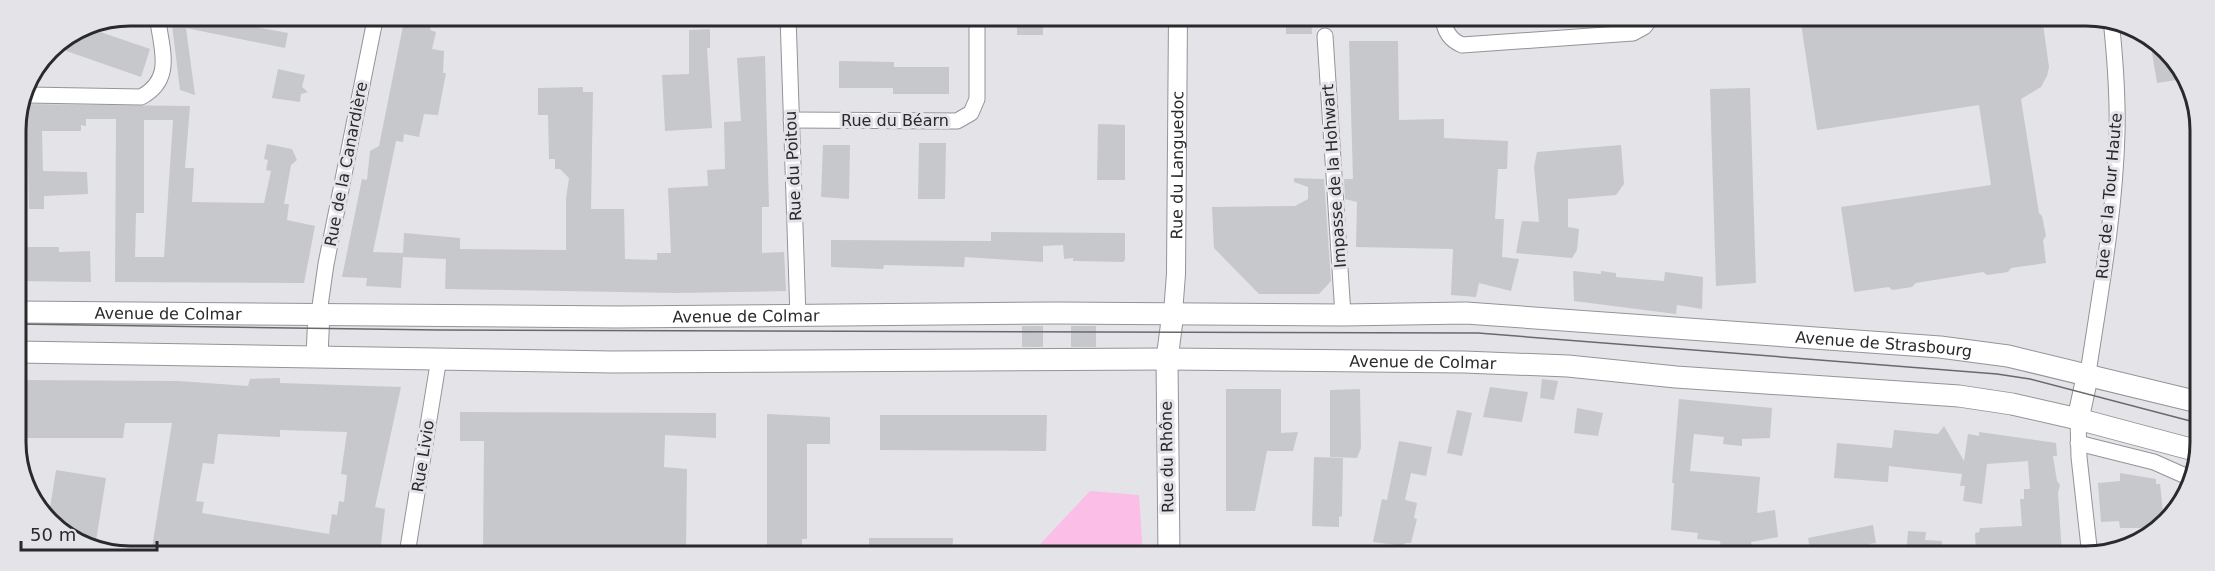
<svg xmlns="http://www.w3.org/2000/svg" width="2215" height="571" font-family="'DejaVu Sans',sans-serif">
<style>
.green{fill:#fabee7}
.building{fill:#c6c8cc;fill-rule:evenodd}
.lines{fill:none;stroke-linecap:round;stroke-linejoin:round}
.minor-casing{stroke:#949498;stroke-width:17}
.tertiary-casing{stroke:#949498;stroke-width:20}
.secondary-casing{stroke:#949498;stroke-width:23}
.minor{stroke:#fff;stroke-width:15}
.tertiary{stroke:#fff;stroke-width:18}
.secondary{stroke:#fff;stroke-width:21}
.tram{stroke:#69686b;stroke-width:1.5}
.labels{text-anchor:middle;dominant-baseline:central;stroke-width:6;stroke-linejoin:round;paint-order:stroke}
.street-label{font-size:16px;fill:#2a292b;stroke:#e4e3e8}
.rim{fill:none;stroke:#2a292b;stroke-width:3}
</style>
<rect width="100%" height="100%" fill="#e4e3e8"/>
<polygon class="green" points="1090,491 1139,495 1143,555 1030,555"/>
<g class="building">
<polygon points="167,15 255,15 256,27 288,33 285,48 186,28 195,95 180,90 172,25 168,24"/>
<polygon points="405,16 432,22 430,30 436,32 432,49 444,51 443,73 446,73 438,115 424,114 419,137 404,134 403,142 396,141 373,252 403,253 404,233 460,238 460,249 566,250 566,199 569,178 560,169 555,169 555,159 549,159 548,115 538,115 538,88 583,87 583,92 593,92 591,209 624,209 625,259 657,260 657,253 671,253 668,188 708,186 707,170 725,169 724,122 741,121 737,58 765,56 769,207 762,207 762,253 784,252 786,291 677,293 445,289 446,259 403,257 401,288 366,286 367,278 342,277 362,179 367,180 370,151 379,146"/>
<rect x="1017" y="16" width="26" height="19"/>
<polygon points="1286,16 1311,16 1312,34 1286,34"/>
<polygon points="1800,17 2042,17 2049,67 2047,76 2041,87 2021,99 2039,213 2042,216 2046,236 2043,240 2046,263 2011,268 2008,272 1987,275 1983,272 1916,283 1912,287 1892,290 1889,287 1854,292 1841,207 1991,185 1979,105 1817,130"/>
<polygon points="83,26 150,49 141,77 52,46"/>
<polygon points="710,29 710,48 707,48 712,128 665,131 662,75 689,74 689,30"/>
<polygon points="2150,40 2167,49 2183,79 2157,83"/>
<polygon points="1349,41 1398,41 1399,120 1444,119 1444,138 1508,141 1507,169 1498,169 1495,219 1504,219 1502,257 1519,259 1511,291 1479,283 1476,297 1451,295 1453,249 1356,247 1357,202 1345,199 1344,179 1353,179"/>
<polygon points="839,61 894,62 894,67 949,67 949,94 893,94 893,88 839,88"/>
<polygon points="278,69 305,75 302,87 308,92 301,94 300,102 272,98"/>
<polygon points="1750,88 1756,283 1716,286 1710,89"/>
<path d="M 24,104 L 190,106 L 185,168 L 194,168 L 192,202 L 264,203 L 271,171 L 266,170 L 268,160 L 264,159 L 267,144 L 292,149 L 297,160 L 291,165 L 284,204 L 289,204 L 287,220 L 315,226 L 304,283 L 115,282 L 116,119 L 86,119 L 86,126 L 81,125 L 81,131 L 42,131 L 43,171 L 87,172 L 88,194 L 44,196 L 44,209 L 29,209 L 27,119 L 17,119 ZM 144,120 L 173,120 L 164,257 L 135,257 L 136,213 L 144,213 Z"/>
<polygon points="1098,124 1125,125 1125,180 1097,180"/>
<polygon points="919,143 946,143 945,199 918,199"/>
<polygon points="823,145 850,145 849,199 821,197"/>
<polygon points="1621,145 1624,184 1616,195 1568,199 1568,227 1579,229 1577,250 1572,258 1516,253 1522,221 1539,222 1534,167 1537,152"/>
<polygon points="1294,178 1324,179 1331,281 1319,294 1259,294 1214,248 1212,207 1295,206 1308,199 1308,187 1294,182"/>
<polygon points="991,232 1125,233 1125,260 1123,262 1073,261 1073,258 1064,259 1063,245 1043,246 1043,262 965,257 964,267 884,265 883,269 831,267 831,240 991,241"/>
<polygon points="16,247 59,247 59,252 90,251 91,282 16,281"/>
<polygon points="1573,271 1601,274 1601,271 1616,273 1616,277 1664,281 1665,272 1703,277 1702,309 1677,305 1676,314 1574,301"/>
<rect x="1022" y="326" width="21" height="21"/>
<rect x="1071" y="326" width="25" height="21"/>
<path d="M 280,378 L 280,383 L 401,387 L 375,507 L 385,509 L 380,554 L 151,554 L 172,423 L 125,423 L 123,438 L 17,438 L 17,380 L 178,381 L 248,386 L 250,379 ZM 280,430 L 347,432 L 341,474 L 347,475 L 344,502 L 339,501 L 337,515 L 332,514 L 329,534 L 202,513 L 204,502 L 196,501 L 203,463 L 214,464 L 218,434 L 280,437 Z"/>
<polygon points="1542,379 1558,381 1554,400 1540,398"/>
<polygon points="1490,387 1528,392 1522,422 1483,417"/>
<polygon points="1226,389 1281,389 1281,433 1298,432 1293,451 1267,451 1255,511 1226,511"/>
<polygon points="1360,389 1361,448 1357,458 1330,457 1330,390"/>
<polygon points="1679,399 1772,408 1770,438 1742,439 1742,446 1723,444 1724,437 1694,434 1690,471 1760,477 1757,513 1775,510 1778,537 1751,542 1752,547 1722,553 1720,541 1697,539 1698,533 1671,530 1674,483 1672,483"/>
<polygon points="1577,408 1603,413 1598,436 1574,433"/>
<polygon points="1457,410 1472,413 1462,456 1447,453"/>
<polygon points="460,412 716,413 716,438 665,435 664,467 687,469 686,554 483,554 484,441 460,441"/>
<polygon points="767,414 830,417 830,444 807,444 807,539 802,539 802,554 767,554"/>
<polygon points="880,415 1047,415 1046,451 880,450"/>
<polygon points="1944,426 1964,461 1968,434 1979,436 1979,432 2056,443 2057,456 2053,456 2057,481 2060,485 2058,493 2062,554 1976,556 1975,533 1979,532 1980,528 2022,526 2020,499 2024,499 2024,489 2030,489 2028,461 1987,464 1982,504 1963,501 1965,486 1960,486 1962,474 1889,466 1888,482 1834,478 1837,443 1892,448 1894,430 1938,434"/>
<polygon points="1399,441 1432,447 1426,476 1411,473 1405,500 1417,503 1414,518 1417,519 1411,543 1405,543 1404,546 1373,542 1382,499 1387,500"/>
<polygon points="1314,457 1343,458 1342,516 1339,517 1339,527 1312,526"/>
<polygon points="56,470 106,478 95,547 48,521"/>
<polygon points="2120,473 2156,479 2156,484 2160,484 2164,522 2161,528 2149,533 2148,528 2120,528 2119,521 2101,522 2098,483 2120,481"/>
<polygon points="1873,525 1876,543 1869,544 1871,556 1811,555 1808,538"/>
<polygon points="1908,531 1926,532 1925,540 1942,541 1941,556 1906,556"/>
<polygon points="869,538 953,538 952,555 869,555"/>
</g>
<g class="lines">
<g class="minor-casing">
<g id="minor">
<polyline points="788,16 798,317"/>
<path d="M 1443,17 C 1444,30 1450,40 1462,45 L 1633,33 L 1644,27 L 1652,17"/>
<polyline points="1325,36 1343,315"/>
<path d="M 28,95 L 141,97 C 175,79 161,48 157,15"/>
<polyline points="791,120 957,121 971,113 977,99 977,16"/>
<polyline points="319,313 326,264 376,15"/>
<path d="M 2088,373 C 2100,294 2115,213 2117,133 C 2118,94 2115,57 2111,19"/>
<polyline points="2078,419 2079,457 2090,556"/>
<polyline points="2078,443 2154,462 2190,478"/>
<polyline points="407,554 439,358"/>
</g>
</g>
<g class="tertiary-casing">
<g id="tertiary">
<path id="s1" d="M 1173,313 L 1176,274 L 1178,16"/>
</g>
</g>
<g class="secondary-casing">
<g id="secondary">
<path id="s2" d="M 16,312 L 617,317 L 1057,313 L 1343,315 L 1466,313 L 1940,347 L 2008,356 L 2198,402"/>
<path id="s3" d="M 17,352 L 613,362 L 1167,359 L 1464,362 L 1568,366 L 1676,377 L 1959,396 L 2012,404 L 2078,419 L 2198,451"/>
<polyline points="317,355 319,313"/>
<polyline points="2078,419 2088,373"/>
<polyline points="1169,555 1167,359 1173,313"/>
</g>
</g>
<use href="#minor" class="minor"/>
<use href="#tertiary" class="tertiary"/>
<use href="#secondary" class="secondary"/>
<polyline class="tram" points="16,324 439,330 1478,333 1997,374 2030,379 2198,423"/>
</g>
<g class="labels">
<g class="street-label">
<text x="895" y="120">Rue du Béarn</text>
<text transform="translate(346 164) rotate(-79)">Rue de la Canardière</text>
<text stroke="none"><textPath href="#s1" startOffset="148">Rue du Languedoc</textPath></text>
<text transform="translate(793 166) rotate(-93)">Rue du Poitou</text>
<text transform="translate(1334 176) rotate(-94)">Impasse de la Hohwart</text>
<text transform="translate(2109 196) rotate(-85)">Rue de la Tour Haute</text>
<text stroke="none"><textPath href="#s2" startOffset="152">Avenue de Colmar</textPath></text>
<text stroke="none"><textPath href="#s2" startOffset="730">Avenue de Colmar</textPath></text>
<text stroke="none"><textPath href="#s2" startOffset="1869">Avenue de Strasbourg</textPath></text>
<text stroke="none"><textPath href="#s3" startOffset="1406">Avenue de Colmar</textPath></text>
<text transform="translate(423 456) rotate(-81)">Rue Livio</text>
<text transform="translate(1167 457) rotate(-91)">Rue du Rhône</text>
</g>
</g>
<path d="M0 0H2215V571H0ZM130 26H2086A104 104 0 0 1 2190 130V442A104 104 0 0 1 2086 546H130A104 104 0 0 1 26 442V130A104 104 0 0 1 130 26Z" fill="#e4e3e8" fill-rule="evenodd"/>
<path class="rim" d="M130 26H2086A104 104 0 0 1 2190 130V442A104 104 0 0 1 2086 546H130A104 104 0 0 1 26 442V130A104 104 0 0 1 130 26Z"/>
<path d="M21 541v9h136v-9" fill="none" stroke="#2a292b" stroke-width="3"/>
<text x="30" y="541" font-size="18" fill="#2a292b" stroke="#e4e3e8" stroke-width="4.5" paint-order="stroke">50 m</text>
</svg>
